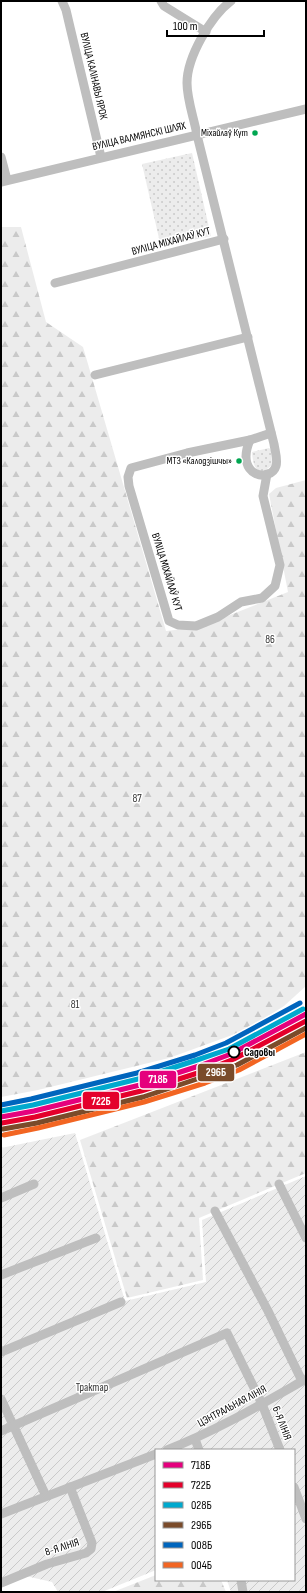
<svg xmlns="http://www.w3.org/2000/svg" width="307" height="1593" font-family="'Sofia Sans Condensed',sans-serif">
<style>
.grass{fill:url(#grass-dots)}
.forest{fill:url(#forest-firs)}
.garden{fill:url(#garden-furrows)}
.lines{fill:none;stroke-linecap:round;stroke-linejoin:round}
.minor{stroke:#bebebe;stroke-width:9}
.rail-1-casing{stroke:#fff;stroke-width:8}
.rail-2-casing{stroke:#fff;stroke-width:8}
.rail-3-casing{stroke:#fff;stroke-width:8}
.rail-4-casing{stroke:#fff;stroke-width:8}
.rail-5-casing{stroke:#fff;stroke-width:8}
.rail-6-casing{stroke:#fff;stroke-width:8}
.rail-1{stroke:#e5007d;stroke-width:5}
.rail-2{stroke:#e4002b;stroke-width:5}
.rail-3{stroke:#00a9ce;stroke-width:5}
.rail-4{stroke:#7a4b2a;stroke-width:5}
.rail-5{stroke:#0065bd;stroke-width:5}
.rail-6{stroke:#f26522;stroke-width:5}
.bus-dot{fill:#00a651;stroke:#fff;stroke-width:1.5}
.stop-dot{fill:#fff;stroke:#000;stroke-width:2}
.labels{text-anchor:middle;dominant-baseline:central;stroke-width:3;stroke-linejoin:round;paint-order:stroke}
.bus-label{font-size:10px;fill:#000;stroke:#fff;text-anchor:end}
.street-label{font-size:11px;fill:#000;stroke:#fff}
.park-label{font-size:11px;fill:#333;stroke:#fff}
.stop-label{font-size:11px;font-weight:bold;fill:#000;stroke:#fff;text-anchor:start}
.line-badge{stroke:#fff;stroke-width:1.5}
.badge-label{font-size:11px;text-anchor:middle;font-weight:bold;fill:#fff}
</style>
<defs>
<pattern id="grass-dots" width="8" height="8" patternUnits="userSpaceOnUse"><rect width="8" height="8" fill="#ececec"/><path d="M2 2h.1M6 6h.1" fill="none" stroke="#c9c9c9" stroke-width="1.8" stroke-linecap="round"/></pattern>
<pattern id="forest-firs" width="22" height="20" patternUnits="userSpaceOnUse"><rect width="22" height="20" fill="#ececec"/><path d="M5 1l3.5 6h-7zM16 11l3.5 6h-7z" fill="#c9c9c9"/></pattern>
<pattern id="garden-furrows" width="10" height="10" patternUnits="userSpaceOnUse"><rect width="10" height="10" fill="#ececec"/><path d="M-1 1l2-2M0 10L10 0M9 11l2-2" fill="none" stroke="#c9c9c9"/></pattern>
</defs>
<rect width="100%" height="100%" fill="#fff"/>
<g class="grass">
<polygon points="192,153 211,236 161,247 142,164"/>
<path d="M 269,448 L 271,450 L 272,465 C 257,479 253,466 252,452 Z"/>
</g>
<g class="forest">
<polygon points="1,227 21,227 46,322 83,347 166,631 200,627 288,592 269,494 276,488 306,480 306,986 284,1006 246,1030 169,1058 38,1090 1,1097"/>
<polygon points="306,1052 306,1173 199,1218 203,1280 127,1298 80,1140"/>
<polygon points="156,1575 156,1580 221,1580 226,1592 113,1592"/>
</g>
<polygon class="garden" points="75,1133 125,1301 206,1282 202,1220 306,1176 306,1592 231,1592 227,1580 294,1580 294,1450 156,1450 156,1570 102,1592 58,1592 52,1582 17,1574 1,1580 1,1148"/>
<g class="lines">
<g class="minor">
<polyline points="62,1 66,10 70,27 101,157"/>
<polyline points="161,1 164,6 206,32"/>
<path d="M 231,1 C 211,16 187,57 187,83 C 187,100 194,118 197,135 L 274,444 C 275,451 278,460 276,466 C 271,483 234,477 250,440"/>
<polyline points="1,157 7,180"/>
<polyline points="1,182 306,109"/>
<polyline points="55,283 224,239"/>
<polyline points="95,375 248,337"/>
<polyline points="267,474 263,496 280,565 275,586 262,598 241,602 218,617 196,626 178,625 169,621 129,486 128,477 131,468 187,453 250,440 271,433"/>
<polyline points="279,1184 306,1238"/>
<polyline points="1,1198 34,1184"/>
<polyline points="215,1211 268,1311 302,1381"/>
<polyline points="1,1275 96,1238"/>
<polyline points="1,1352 121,1302"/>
<polyline points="1,1399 46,1496"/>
<polyline points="1,1431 227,1333 262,1404 280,1450"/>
<polyline points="195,1439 199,1450"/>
<path d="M 167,1450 C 216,1431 260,1405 306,1379"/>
<polyline points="294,1487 306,1519"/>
<polyline points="1,1514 156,1454"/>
<polyline points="241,1580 243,1592"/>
<polyline points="1,1583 47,1564 86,1553 91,1549 92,1543 70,1487"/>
</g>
<g class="rail-1-casing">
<polyline id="rail-1" points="1,1117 34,1111 140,1085 199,1066 231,1054 306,1014"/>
</g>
<g class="rail-2-casing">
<polyline id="rail-2" points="2,1123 35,1117 141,1091 201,1072 234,1059 306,1021"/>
</g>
<g class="rail-3-casing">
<polyline id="rail-3" points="1,1111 33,1105 138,1079 197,1060 229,1049 303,1009"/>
</g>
<g class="rail-4-casing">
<polyline id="rail-4" points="3,1129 37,1123 143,1097 203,1077 237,1065 306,1028"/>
</g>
<g class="rail-5-casing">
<polyline id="rail-5" points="1,1105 31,1099 137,1073 195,1055 226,1043 300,1003"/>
</g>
<g class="rail-6-casing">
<polyline id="rail-6" points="4,1135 38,1128 144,1102 205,1083 239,1070 306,1034"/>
</g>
<use href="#rail-1" class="rail-1"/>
<use href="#rail-2" class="rail-2"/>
<use href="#rail-3" class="rail-3"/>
<use href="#rail-4" class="rail-4"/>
<use href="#rail-5" class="rail-5"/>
<use href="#rail-6" class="rail-6"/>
</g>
<g class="bus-dot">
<circle cx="255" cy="133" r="3.5"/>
<circle cx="239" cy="461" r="3.5"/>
</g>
<circle class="stop-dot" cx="234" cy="1052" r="5.5"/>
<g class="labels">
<g class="bus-label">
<text x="248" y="133">Міхайлаў Кут</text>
<text x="232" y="461">МТЗ «Калодзішчы»</text>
</g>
<g class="street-label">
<text transform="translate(94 76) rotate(77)">ВУЛІЦА КАЛІНАВЫ ЯРОК</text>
<text transform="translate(139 136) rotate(-13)">ВУЛІЦА ВАЛМЯНСКІ ШЛЯХ</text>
<text transform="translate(171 241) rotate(-15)">ВУЛІЦА МІХАЙЛАЎ КУТ</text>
<text transform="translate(167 572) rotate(73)">ВУЛІЦА МІХАЙЛАЎ КУТ</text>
<text transform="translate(232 1406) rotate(-28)">ЦЭНТРАЛЬНАЯ ЛІНІЯ</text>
<text transform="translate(282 1423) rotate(69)">6-Я ЛІНІЯ</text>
<text transform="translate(62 1547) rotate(-18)">8-Я ЛІНІЯ</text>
</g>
<g class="park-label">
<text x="270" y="639">86</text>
<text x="137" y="798">87</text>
<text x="75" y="1004">81</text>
<text x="92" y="1387">Трактар</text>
</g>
<g class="stop-label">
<text x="244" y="1052">Садовы</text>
</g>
</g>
<g class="line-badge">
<rect x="197" y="1063" width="38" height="19" rx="4" fill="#7a4b2a"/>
<rect x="139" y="1070" width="38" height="19" rx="4" fill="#e5007d"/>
<rect x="82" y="1091" width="38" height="19" rx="4" fill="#e4002b"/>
</g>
<g class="badge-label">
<text x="216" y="1076">296Б</text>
<text x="158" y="1083">718Б</text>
<text x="101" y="1105">722Б</text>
</g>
<rect width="307" height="1593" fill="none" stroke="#000000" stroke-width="4"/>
<rect x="155" y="1449" width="140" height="132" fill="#ffffff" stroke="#999999"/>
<rect x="163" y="1462" width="20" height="6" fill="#e5007d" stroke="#999999"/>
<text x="191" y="1469" font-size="12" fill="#000000">718Б</text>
<rect x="163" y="1482" width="20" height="6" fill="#e4002b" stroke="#999999"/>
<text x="191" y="1489" font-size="12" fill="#000000">722Б</text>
<rect x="163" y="1502" width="20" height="6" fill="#00a9ce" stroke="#999999"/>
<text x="191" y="1509" font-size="12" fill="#000000">028Б</text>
<rect x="163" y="1522" width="20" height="6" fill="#7a4b2a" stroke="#999999"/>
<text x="191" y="1529" font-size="12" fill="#000000">296Б</text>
<rect x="163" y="1542" width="20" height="6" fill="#0065bd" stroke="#999999"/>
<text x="191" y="1549" font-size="12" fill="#000000">008Б</text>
<rect x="163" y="1562" width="20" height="6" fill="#f26522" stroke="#999999"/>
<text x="191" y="1569" font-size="12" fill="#000000">004Б</text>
<path d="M167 30v6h97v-6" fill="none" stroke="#000000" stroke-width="2"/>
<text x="173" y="30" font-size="12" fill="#000000" stroke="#ffffff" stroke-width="3" paint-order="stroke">100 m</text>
</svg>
